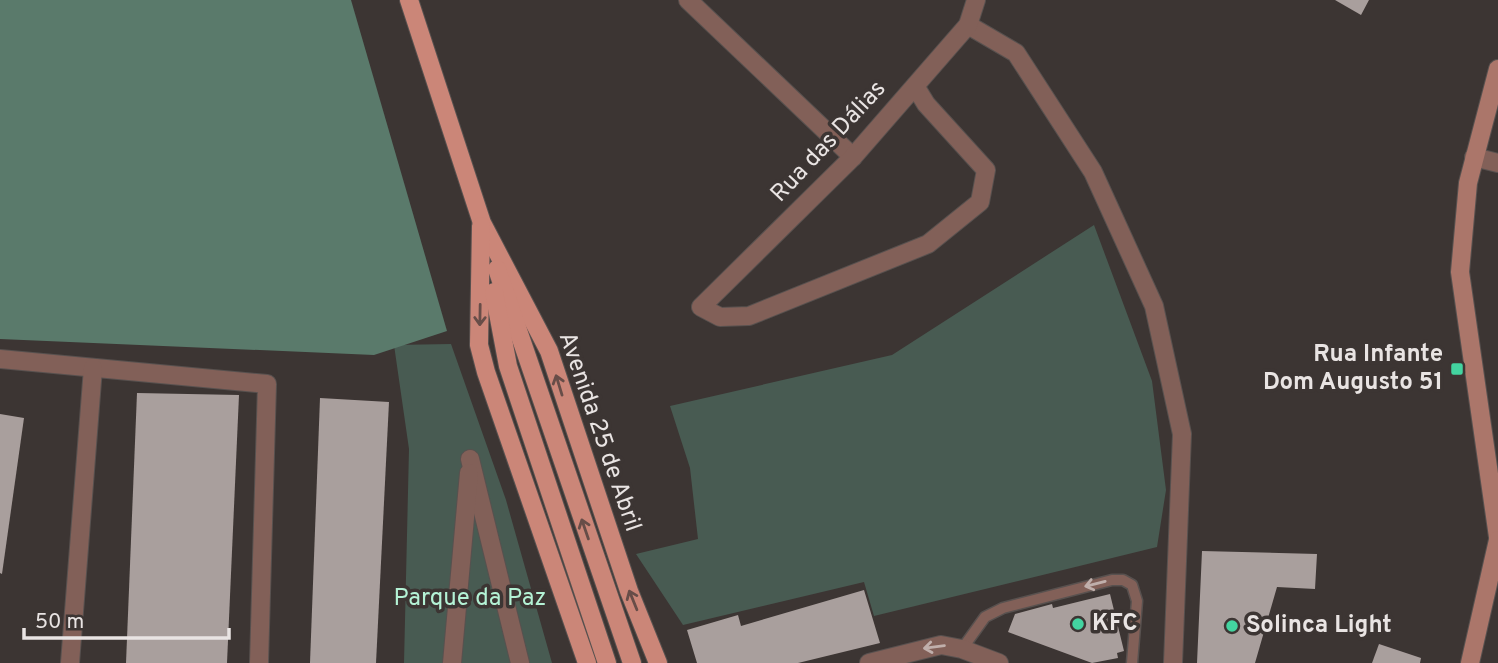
<svg xmlns="http://www.w3.org/2000/svg" width="1498" height="663" font-family="Overpass,sans-serif">
<style>
.green{fill:#485b52}
.forest{fill:#5a7a6b}
.building{fill:#a99f9d}
.lines{fill:none;stroke-linecap:round;stroke-linejoin:round}
.lane-casing{stroke:#58514f;stroke-width:13}
.street-casing{stroke:#58514f;stroke-width:20}
.secondary-casing{stroke:#58514f;stroke-width:20}
.primary-casing{stroke:#58514f;stroke-width:20}
.lane{stroke:#826058;stroke-width:10}
.street{stroke:#826058;stroke-width:18}
.secondary{stroke:#ab766a;stroke-width:18}
.primary{stroke:#cb8678;stroke-width:18}
.oneway{stroke:#674d48}
.oneway2{stroke:#c0afab}
.poi-dot{fill:#43d4a0;stroke:#3c3533;stroke-width:2.5}
.labels{text-anchor:middle;dominant-baseline:central;stroke-width:7;stroke-linejoin:round;paint-order:stroke}
.street-label{font-size:24px;fill:#e9e4e3;stroke:#3c3533}
.poi-label{font-size:24px;font-weight:bold;fill:#e9e4e3;stroke:#3c3533;text-anchor:start}
.park-label{font-size:24px;fill:#b4f2d5;stroke:#3c3533}
</style>
<rect width="100%" height="100%" fill="#3c3533"/>
<g class="green">
<polygon points="1094,225 1152,381 1166,490 1157,547 874,616 864,582 683,625 636,554 698,539 690,468 670,406 892,355"/>
<polygon points="451,344 506,500 552,663 404,663 409,449 394,345"/>
</g>
<polygon class="forest" points="0,0 351,0 447,331 374,355 0,339"/>
<g class="building">
<polygon points="1335,0 1369,0 1361,15"/>
<polygon points="137,393 239,395 227,663 126,663"/>
<polygon points="320,398 389,402 376,663 310,663"/>
<polygon points="0,414 24,418 2,574 0,573"/>
<polygon points="1202,551 1317,554 1315,589 1277,587 1255,663 1197,663"/>
<polygon points="864,590 880,643 798,663 697,663 687,630 738,615 741,626"/>
<polygon points="1110,594 1124,651 1117,653 1118,658 1092,663 1008,632 1015,614 1052,604 1053,608"/>
<polygon points="1379,644 1421,658 1420,663 1372,663"/>
</g>
<g class="lines">
<g class="lane-casing">
<polyline id="lane" points="962,649 985,617 1003,608 1112,580 1123,580 1132,585 1137,601 1132,663"/>
</g>
<g class="street-casing">
<g id="street">
<polyline points="688,0 853,157"/>
<polyline points="968,25 1016,53 1093,172 1154,306 1182,434 1173,663"/>
<polyline points="915,86 926,104 986,170 980,202 928,244 749,316 720,317 701,307 853,157 968,25 976,0"/>
<polyline points="1474,157 1498,163"/>
<polyline points="0,359 267,384 259,663"/>
<polyline points="470,459 520,663"/>
<polyline points="70,663 93,368"/>
<polyline points="452,663 469,473"/>
<polyline points="869,663 941,645 962,649 999,663"/>
</g>
</g>
<g class="secondary-casing">
<g id="secondary">
<polyline points="1498,69 1468,183 1460,272 1498,537"/>
<polyline points="1470,663 1498,540"/>
</g>
</g>
<g class="primary-casing">
<g id="primary">
<polyline points="409,0 482,223 549,351 629,591 658,663"/>
<polyline points="481,226 479,345 486,372 587,663"/>
<polyline points="497,269 632,663"/>
<polyline points="494,292 508,366 607,663"/>
</g>
</g>
<use href="#lane" class="lane"/>
<use href="#street" class="street"/>
<use href="#secondary" class="secondary"/>
<use href="#primary" class="primary"/>
</g>
<defs><path id="oneway-shaft" d="M-6 0H5M1.5-3L5.5 0L1.5 3" fill="none" stroke-width="1.6" stroke-linecap="round" stroke-linejoin="round" transform="scale(1.75)"/></defs>
<g class="oneway">
<use href="#oneway-shaft" transform="translate(480 315) rotate(91)"/>
<use href="#oneway-shaft" transform="translate(559 385) rotate(-107)"/>
<use href="#oneway-shaft" transform="translate(585 529) rotate(-109)"/>
<use href="#oneway-shaft" transform="translate(633 600) rotate(-112)"/>
</g>
<g class="oneway2">
<use href="#oneway-shaft" transform="translate(1095 584) rotate(166)"/>
<use href="#oneway-shaft" transform="translate(934 647) rotate(173)"/>
</g>
<g class="poi-dot">
<rect x="1450" y="362" width="14" height="14" rx="3.5"/>
<circle cx="1078" cy="624" r="7"/>
<circle cx="1232" cy="626" r="7"/>
</g>
<g class="labels">
<g class="street-label">
<text transform="translate(829 142) rotate(-47)">Rua das Dálias</text>
<text transform="translate(599 432) rotate(71)">Avenida 25 de Abril</text>
</g>
<g class="poi-label">
<text x="1443" y="355" text-anchor="end">Rua Infante<tspan x="1443" dy="28">Dom Augusto 51</tspan></text>
<text x="1092" y="624">KFC</text>
<text x="1246" y="626">Solinca Light</text>
</g>
<g class="park-label">
<text x="470" y="599">Parque da Paz</text>
</g>
</g>
<path d="M24 628v10h205v-10" fill="none" stroke="#e9e4e3" stroke-width="3.5"/>
<text x="35" y="628" font-size="21" fill="#e9e4e3" stroke="#3c3533" stroke-width="5" paint-order="stroke">50 m</text>
</svg>
